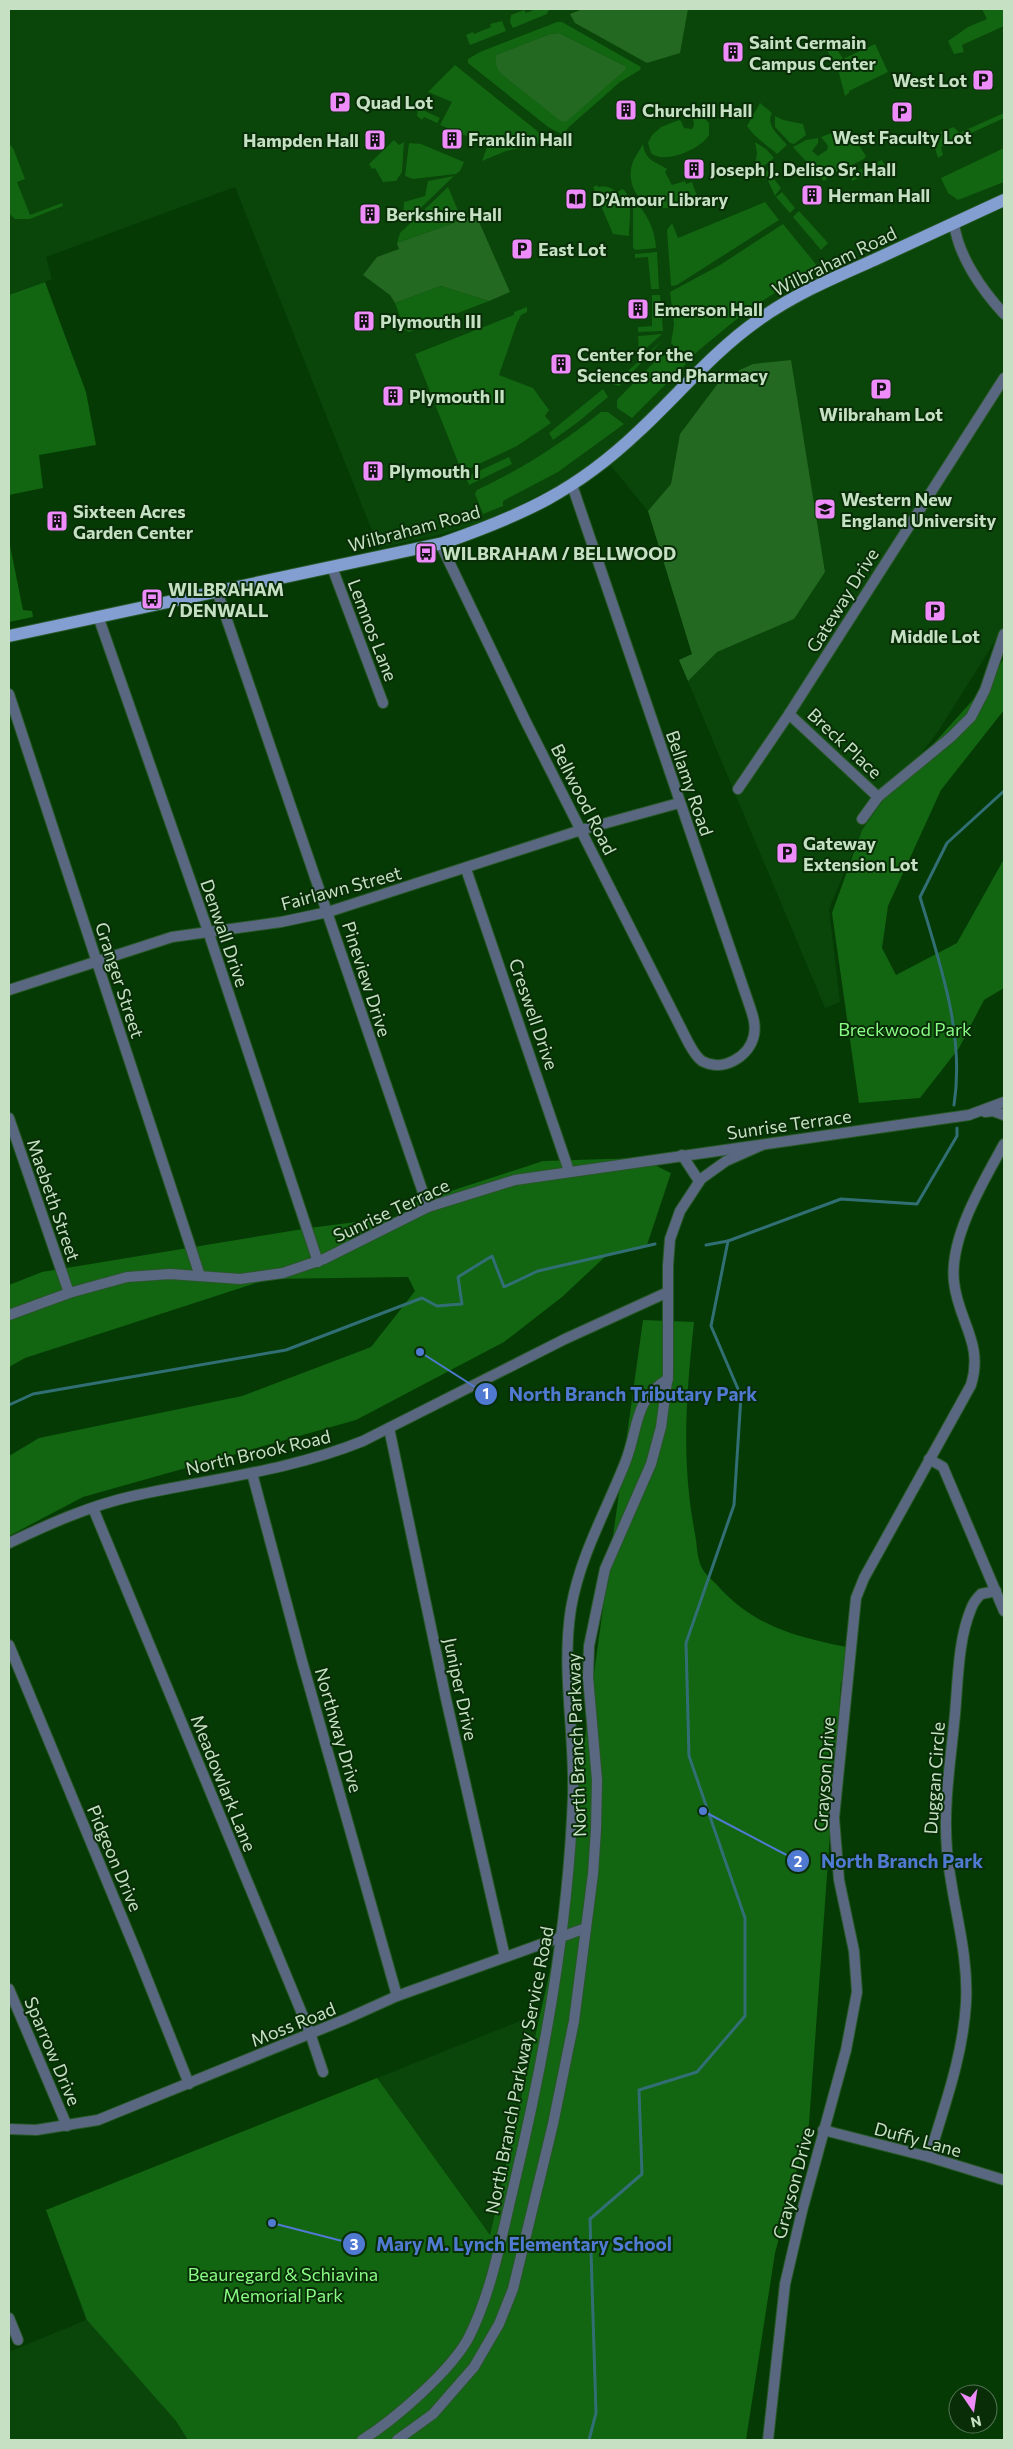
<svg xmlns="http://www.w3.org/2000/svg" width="1013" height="2449" font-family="Commissioner,sans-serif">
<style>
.built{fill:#0a450a}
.green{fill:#126511;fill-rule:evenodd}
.forest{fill:#236921}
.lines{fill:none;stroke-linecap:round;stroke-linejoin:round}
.stream{stroke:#326f75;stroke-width:3}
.minor-casing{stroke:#285827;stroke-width:12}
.major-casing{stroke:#285827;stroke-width:14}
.minor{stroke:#5a6780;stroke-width:10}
.major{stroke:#839ed1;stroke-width:12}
.labels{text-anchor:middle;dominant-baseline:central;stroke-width:4;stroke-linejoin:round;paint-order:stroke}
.poi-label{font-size:18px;font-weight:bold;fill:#c6e0c3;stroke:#082d07;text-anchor:start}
.street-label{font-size:18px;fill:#c6e0c3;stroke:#082d07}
.park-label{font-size:18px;fill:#8bfc85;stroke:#082d07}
.leader{fill:none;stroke:#507ad2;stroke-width:2}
.callout-dot{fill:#507ad2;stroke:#082d07;stroke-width:2}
.mark-label{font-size:15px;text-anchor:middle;font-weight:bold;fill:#fff}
.callout-label{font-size:19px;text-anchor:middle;font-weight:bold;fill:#507ad2;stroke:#082d07;stroke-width:4;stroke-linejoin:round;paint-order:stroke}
</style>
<rect width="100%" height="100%" fill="#053a05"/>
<g class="built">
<polygon points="9,9 1004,9 1004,627 937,733 862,830 829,909 840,1002 825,1008 679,660 692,654 648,511 602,455 565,482 516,507 474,525 435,536 379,548 235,187 46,257 52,279 9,295"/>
<polygon points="540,2013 490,2235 332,2440 9,2440 9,2352 86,2320 46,2210"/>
</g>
<g class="green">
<polygon points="536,9 549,9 547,14 513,28 510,22 511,15 524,10 526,13"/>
<polygon points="982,9 1004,9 1004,26 962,45 964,52 954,54 948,41 968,27 987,19"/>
<polygon points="502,21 506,31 470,45 466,35 473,32 474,34 491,27 490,24"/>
<path d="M 557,22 L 562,22 L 641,67 L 640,70 L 620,82 L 569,127 L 563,135 L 548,127 L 468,63 L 468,59 L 480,52 ZM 559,33 L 625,66 L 562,121 L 501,74 L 496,55 L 550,34 Z"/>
<polygon points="875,44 888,72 849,91 849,93 845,96 839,73 827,50 837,49 843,59"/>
<polygon points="455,65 541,134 538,144 506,151 482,161 488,145 440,125 452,102 428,92"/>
<path d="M 760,103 L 772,113 C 765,126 780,136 787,145 L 777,154 C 766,144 755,138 747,126 Z"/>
<polygon points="418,108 440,118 437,123 424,117 422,120 417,116"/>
<polygon points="1004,113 1004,118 941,147 943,155 938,158 934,145 940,132 954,127 959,133"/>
<polygon points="775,116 783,120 803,124 806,135 794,144 790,143 775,127"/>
<path d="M 693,118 L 704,118 L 709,123 L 709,135 C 701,149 664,165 651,153 L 648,143 L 652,135 L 661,127 L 679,120 L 681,121 L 684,128 L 692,129 L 694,125 Z"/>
<polygon points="837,131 850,132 866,156 864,159 831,175 824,181 793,147 806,140 818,138 818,143 812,151 818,156 827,150 828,146 821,137"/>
<polygon points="394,140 399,145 404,142 402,172 396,181 383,182 375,168 372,169 369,164"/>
<polygon points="755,142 766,149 774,158 760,169 755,165 757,153"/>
<polygon points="409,143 421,144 464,162 460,171 456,174 413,179 405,176"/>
<polygon points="9,144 13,148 25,179 17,182 30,215 62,203 63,206 30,219 15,219 9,213"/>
<path d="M 643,144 C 645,160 654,161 667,169 L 665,172 L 672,185 L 685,181 L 686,184 L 692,182 L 698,199 C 688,203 679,208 668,208 C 645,210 628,192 631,169 C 632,160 639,152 643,144 Z"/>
<polygon points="1004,148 1004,182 958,200 948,193 941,178"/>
<polygon points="882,160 885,166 852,181 852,173"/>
<polygon points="767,170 781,188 775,196 765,174"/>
<polygon points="454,176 405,223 403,221 404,202 425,196 428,181"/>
<path d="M 597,185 L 598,187 C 604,185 611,187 616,192 L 623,189 C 634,199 629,221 629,236 L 613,234 L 593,187 Z"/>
<polygon points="448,187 462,220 397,243 400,233"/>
<polygon points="782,192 795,208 790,213 776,197"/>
<path d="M 633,199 C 647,213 655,229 656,248 L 636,250 L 633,248 Z"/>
<polygon points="765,202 779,220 677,285 671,286 667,230 672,223 678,238"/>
<polygon points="799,211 828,243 821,250 793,217"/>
<path d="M 783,224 L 819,268 C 766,295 732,321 688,360 L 671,343 L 674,325 L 670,292 L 720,265 Z"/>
<polygon points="657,252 659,289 651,289 648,257 635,258 635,254"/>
<polygon points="45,282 86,392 96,445 39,455 43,488 9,495 9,295"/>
<polygon points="441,286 489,301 409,332 405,330 395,303"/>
<polygon points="652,295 660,295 663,331 638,332 638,327 652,326"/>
<polygon points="527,307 527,312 521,315 517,323 499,375 533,388 549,410 545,416 551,423 517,446 462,472 415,354 514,315 514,312"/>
<polygon points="662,334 641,353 639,353 638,336"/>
<polygon points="663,340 619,386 613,384"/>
<polygon points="669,347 686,364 632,418 617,408 617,400"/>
<polygon points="603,389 608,397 578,422 553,440 549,433"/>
<path d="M 601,412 L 608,412 L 624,424 L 558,472 L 503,501 L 503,506 L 483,514 L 475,494 L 477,490 C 522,469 562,443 601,412 Z"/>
<polygon points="509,457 512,464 469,485 466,477"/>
<polygon points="9,541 23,610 32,611 33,617 9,622"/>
<polygon points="1004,658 1004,710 941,790 888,906 882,948 896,975 957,943 1004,859 1004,988 984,1000 959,1048 920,1098 859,1103 832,913 862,830 884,799 989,682"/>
<polygon points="640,1158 671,1173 647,1245 607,1255 562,1297 504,1342 356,1420 83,1497 9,1536 9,1456 39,1438 242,1396 371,1347 415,1291 408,1277 268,1279 25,1358 9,1367 9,1285 42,1272 309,1228 403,1216 414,1203 543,1161"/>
<path d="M 643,1320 L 694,1322 C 686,1398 681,1459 695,1534 C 697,1544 697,1559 702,1568 C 705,1574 712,1580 717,1585 C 756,1629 801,1638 856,1649 L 851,1681 L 841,1682 L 809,2124 L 775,2253 L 746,2440 L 188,2440 L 176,2421 L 87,2320 L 46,2210 L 377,2078 L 490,2235 L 557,1940 Z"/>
</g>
<g class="forest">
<polygon points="583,9 688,9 680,53 647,63 575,23 570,14"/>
<path d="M 559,33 L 625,66 L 626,69 L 567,121 L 562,122 L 501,74 C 496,68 495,62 496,55 L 550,34 Z"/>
<polygon points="476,215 510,292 489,301 441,286 395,303 390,295 363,275 377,257 399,249 397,243"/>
<polygon points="791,360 825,572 794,619 717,652 688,681 679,660 692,654 648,511 671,484 680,434 722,378 753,364"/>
</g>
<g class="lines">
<g class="stream">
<path d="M 954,1105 C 965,1034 940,964 920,897 L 947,843 L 1004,791"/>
<polyline points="706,1245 728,1241"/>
<polyline points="9,1405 33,1394 286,1350 422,1298 437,1306 462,1304 458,1277 492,1256 504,1287 538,1271 655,1244"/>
<polyline points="589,2440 596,2413 590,2219 642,2174 639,2090 697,2072 745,2016 745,1918 689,1756 686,1643 734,1505 741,1396 711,1326 728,1241 841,1199 917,1204 957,1136 957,1128"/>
</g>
<g class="minor-casing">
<g id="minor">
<path d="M 954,223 C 958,256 982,290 1004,314"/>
<path d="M 440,543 L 525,720 L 688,1042 C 692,1049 695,1056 702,1061 C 723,1073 750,1056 754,1035 C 756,1025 753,1016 750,1007 L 572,485"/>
<polyline points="332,567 383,703"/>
<polyline points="217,591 428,1207"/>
<polyline points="98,616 208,931 318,1262"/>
<polyline points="9,694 200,1276"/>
<polyline points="789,714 878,797"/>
<polyline points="738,789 789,714 1004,378"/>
<polyline points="862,819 878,797 951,737 971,717 985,690 1004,634"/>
<polyline points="466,869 569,1171"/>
<polyline points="9,990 172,937 281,922 328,912 581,830 679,803"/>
<polyline points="985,1112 993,1111 1004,1115"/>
<polyline points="9,1118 69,1293"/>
<polyline points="682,1155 699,1181"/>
<polyline points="9,1315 69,1293 127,1277 170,1274 240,1279 283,1273 324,1259 428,1207 515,1180 969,1115 1004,1102"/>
<polyline points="389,1428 446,1699 505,1957"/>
<polyline points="929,1459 943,1467 1004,1611"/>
<polyline points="252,1473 302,1661 397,1996"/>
<polyline points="93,1508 310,2033 323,2072"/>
<path d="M 9,1543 C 49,1524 89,1506 133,1496 C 210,1479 289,1471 363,1441 L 565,1339 L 668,1292"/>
<polyline points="9,1645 138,1956 189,2084"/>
<polyline points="9,1989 67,2126"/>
<polyline points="9,2129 36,2130 98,2120 346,2019 397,1996 586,1928"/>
<polyline points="823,2130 929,2157 1004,2180"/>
<path d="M 929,2157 C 944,2107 963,2056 966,2003 C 969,1950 951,1901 947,1850 C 943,1804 951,1759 955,1714 C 958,1681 958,1640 971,1609 C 973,1603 977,1598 981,1594 L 996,1591"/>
<polyline points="9,2318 18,2340"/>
<path d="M 362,2440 C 394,2420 451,2371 469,2337 C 492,2291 501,2238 513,2189 C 544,2060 568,1929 573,1797 C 575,1733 561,1671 571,1608 C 580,1556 606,1511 625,1463 C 639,1428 633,1400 668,1379"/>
<polyline points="397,2440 433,2414 474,2367 499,2324 513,2289 553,2124 574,2021 593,1874 596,1829 597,1780 588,1677 589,1646 605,1569 651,1464 661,1427 668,1374 668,1266 670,1239 680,1211 701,1179 726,1161 762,1145"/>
<path d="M 768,2440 L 785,2284 L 802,2211 L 846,2050 L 857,1992 L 854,1951 L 839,1880 L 834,1818 L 856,1598 L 864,1578 L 971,1385 C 984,1343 958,1321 954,1282 C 949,1238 983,1182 1004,1144"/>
</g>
</g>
<g class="major-casing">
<path id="major" d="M 9,636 L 443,543 C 523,515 576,491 638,432 C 678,395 713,352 757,321 C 793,295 833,278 874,260 C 917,240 961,220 1004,200"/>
</g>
<use href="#minor" class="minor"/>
<use href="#major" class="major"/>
</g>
<defs>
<g id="building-square" transform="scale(1.125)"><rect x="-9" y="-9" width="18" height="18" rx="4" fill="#ed8cfa" stroke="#082d07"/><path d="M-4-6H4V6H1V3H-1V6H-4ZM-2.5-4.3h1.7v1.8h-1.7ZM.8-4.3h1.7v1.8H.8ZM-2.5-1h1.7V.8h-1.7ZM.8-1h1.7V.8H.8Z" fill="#111"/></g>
<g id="parking-square" transform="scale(1.125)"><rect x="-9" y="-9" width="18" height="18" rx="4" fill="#ed8cfa" stroke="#082d07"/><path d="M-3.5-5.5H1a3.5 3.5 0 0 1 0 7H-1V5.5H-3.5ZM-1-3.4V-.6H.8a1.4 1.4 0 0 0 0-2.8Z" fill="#111"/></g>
<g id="library-square" transform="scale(1.125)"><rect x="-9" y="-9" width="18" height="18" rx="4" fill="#ed8cfa" stroke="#082d07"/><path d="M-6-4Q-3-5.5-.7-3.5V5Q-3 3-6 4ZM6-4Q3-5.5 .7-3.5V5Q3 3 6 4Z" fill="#111"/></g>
<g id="university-square" transform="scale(1.125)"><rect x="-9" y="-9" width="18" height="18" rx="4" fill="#ed8cfa" stroke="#082d07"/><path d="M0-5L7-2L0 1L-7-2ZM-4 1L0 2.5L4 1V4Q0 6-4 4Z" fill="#111"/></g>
<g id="bus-square" transform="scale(1.125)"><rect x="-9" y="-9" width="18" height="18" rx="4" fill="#ed8cfa" stroke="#082d07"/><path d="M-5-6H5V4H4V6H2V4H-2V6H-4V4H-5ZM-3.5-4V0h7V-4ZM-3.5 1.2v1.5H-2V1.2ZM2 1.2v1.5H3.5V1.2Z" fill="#111"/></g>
</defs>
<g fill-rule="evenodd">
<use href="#building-square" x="733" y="52"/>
<use href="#parking-square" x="983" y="80"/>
<use href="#parking-square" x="340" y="102"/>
<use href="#building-square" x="626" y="110"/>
<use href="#parking-square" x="902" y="112"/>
<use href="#building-square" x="452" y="139"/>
<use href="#building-square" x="375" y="140"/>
<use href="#building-square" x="694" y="169"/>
<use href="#building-square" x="812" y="195"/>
<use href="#library-square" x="576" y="199"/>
<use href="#building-square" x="370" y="214"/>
<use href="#parking-square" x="522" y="249"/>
<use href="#building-square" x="638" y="309"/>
<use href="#building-square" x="364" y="321"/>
<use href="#building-square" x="561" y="364"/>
<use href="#parking-square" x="881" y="389"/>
<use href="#building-square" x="393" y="396"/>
<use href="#building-square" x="373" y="471"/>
<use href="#university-square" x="825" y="509"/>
<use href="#building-square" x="57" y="521"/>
<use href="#bus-square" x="426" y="553"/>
<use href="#bus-square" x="152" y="599"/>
<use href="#parking-square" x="935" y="611"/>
<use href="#parking-square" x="787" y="853"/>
</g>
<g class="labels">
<g class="poi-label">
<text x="749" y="42">Saint Germain<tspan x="749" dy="21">Campus Center</tspan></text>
<text x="967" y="80" text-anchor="end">West Lot</text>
<text x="356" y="102">Quad Lot</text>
<text x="642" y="110">Churchill Hall</text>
<text x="902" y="137" text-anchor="middle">West Faculty Lot</text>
<text x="468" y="139">Franklin Hall</text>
<text x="359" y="140" text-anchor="end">Hampden Hall</text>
<text x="710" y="169">Joseph J. Deliso Sr. Hall</text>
<text x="828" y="195">Herman Hall</text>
<text x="592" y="199">D’Amour Library</text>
<text x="386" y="214">Berkshire Hall</text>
<text x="538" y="249">East Lot</text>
<text x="654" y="309">Emerson Hall</text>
<text x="380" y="321">Plymouth III</text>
<text x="577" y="354">Center for the<tspan x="577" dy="21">Sciences and Pharmacy</tspan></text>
<text x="409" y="396">Plymouth II</text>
<text x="881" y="414" text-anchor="middle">Wilbraham Lot</text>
<text x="389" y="471">Plymouth I</text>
<text x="841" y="499">Western New<tspan x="841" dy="21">England University</tspan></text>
<text x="73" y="511">Sixteen Acres<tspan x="73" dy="21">Garden Center</tspan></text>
<text x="442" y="553">WILBRAHAM / BELLWOOD</text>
<text x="168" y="589">WILBRAHAM<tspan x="168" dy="21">/ DENWALL</tspan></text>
<text x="935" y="636" text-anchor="middle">Middle Lot</text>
<text x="803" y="843">Gateway<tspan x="803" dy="21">Extension Lot</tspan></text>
</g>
<g class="street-label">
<text transform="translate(834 261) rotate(-26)">Wilbraham Road</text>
<text transform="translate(414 528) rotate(-15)">Wilbraham Road</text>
<text transform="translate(842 600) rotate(-58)">Gateway Drive</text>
<text transform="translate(373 630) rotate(69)">Lemnos Lane</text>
<text transform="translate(845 743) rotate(43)">Breck Place</text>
<text transform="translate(690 783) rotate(71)">Bellamy Road</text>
<text transform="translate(584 799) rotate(63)">Bellwood Road</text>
<text transform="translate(341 888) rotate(-15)">Fairlawn Street</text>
<text transform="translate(225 933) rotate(71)">Denwall Drive</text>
<text transform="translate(367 979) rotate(72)">Pineview Drive</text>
<text transform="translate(120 980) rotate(72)">Granger Street</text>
<text transform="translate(534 1014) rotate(71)">Creswell Drive</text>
<text transform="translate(789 1124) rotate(-8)">Sunrise Terrace</text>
<text transform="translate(54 1200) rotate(71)">Maebeth Street</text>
<text transform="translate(391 1210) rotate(-25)">Sunrise Terrace</text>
<text transform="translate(258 1452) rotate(-13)">North Brook Road</text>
<text transform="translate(461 1689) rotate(78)">Juniper Drive</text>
<text transform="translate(339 1730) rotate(74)">Northway Drive</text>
<text transform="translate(576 1745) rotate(-92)">North Branch Parkway</text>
<text transform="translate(824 1774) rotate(-86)">Grayson Drive</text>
<text transform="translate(934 1778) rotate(-86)">Duggan Circle</text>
<text transform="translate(224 1783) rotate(68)">Meadowlark Lane</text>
<text transform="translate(115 1858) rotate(67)">Pidgeon Drive</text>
<text transform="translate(293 2024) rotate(-22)">Moss Road</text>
<text transform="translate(53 2051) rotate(67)">Sparrow Drive</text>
<text transform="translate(519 2070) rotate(-79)">North Branch Parkway Service Road</text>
<text transform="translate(918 2139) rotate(15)">Duffy Lane</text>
<text transform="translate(793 2183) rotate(-75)">Grayson Drive</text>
</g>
<g class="park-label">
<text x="905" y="1029">Breckwood Park</text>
<text x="283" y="2274">Beauregard &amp; Schiavina<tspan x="283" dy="21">Memorial Park</tspan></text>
</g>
</g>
<path class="leader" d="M420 1352L486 1394M703 1811L798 1861M272 2223L354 2244"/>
<g class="callout-dot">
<circle cx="420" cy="1352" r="5"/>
<circle cx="703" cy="1811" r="5"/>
<circle cx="272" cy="2223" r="5"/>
<circle cx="486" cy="1394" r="12"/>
<circle cx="798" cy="1861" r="12"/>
<circle cx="354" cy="2244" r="12"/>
</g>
<g class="mark-label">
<text x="486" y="1399">1</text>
<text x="798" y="1867">2</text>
<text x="354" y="2250">3</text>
</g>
<g class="callout-label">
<text x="633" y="1401">North Branch Tributary Park</text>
<text x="902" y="1868">North Branch Park</text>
<text x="524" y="2251">Mary M. Lynch Elementary School</text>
</g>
<rect width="1013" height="2449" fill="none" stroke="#c6e0c3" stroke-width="20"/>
<g transform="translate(973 2409) rotate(167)"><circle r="24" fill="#082d07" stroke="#547552"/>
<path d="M0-4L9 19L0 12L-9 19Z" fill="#ed8cfa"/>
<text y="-8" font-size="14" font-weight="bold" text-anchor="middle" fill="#c6e0c3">N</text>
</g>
</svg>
